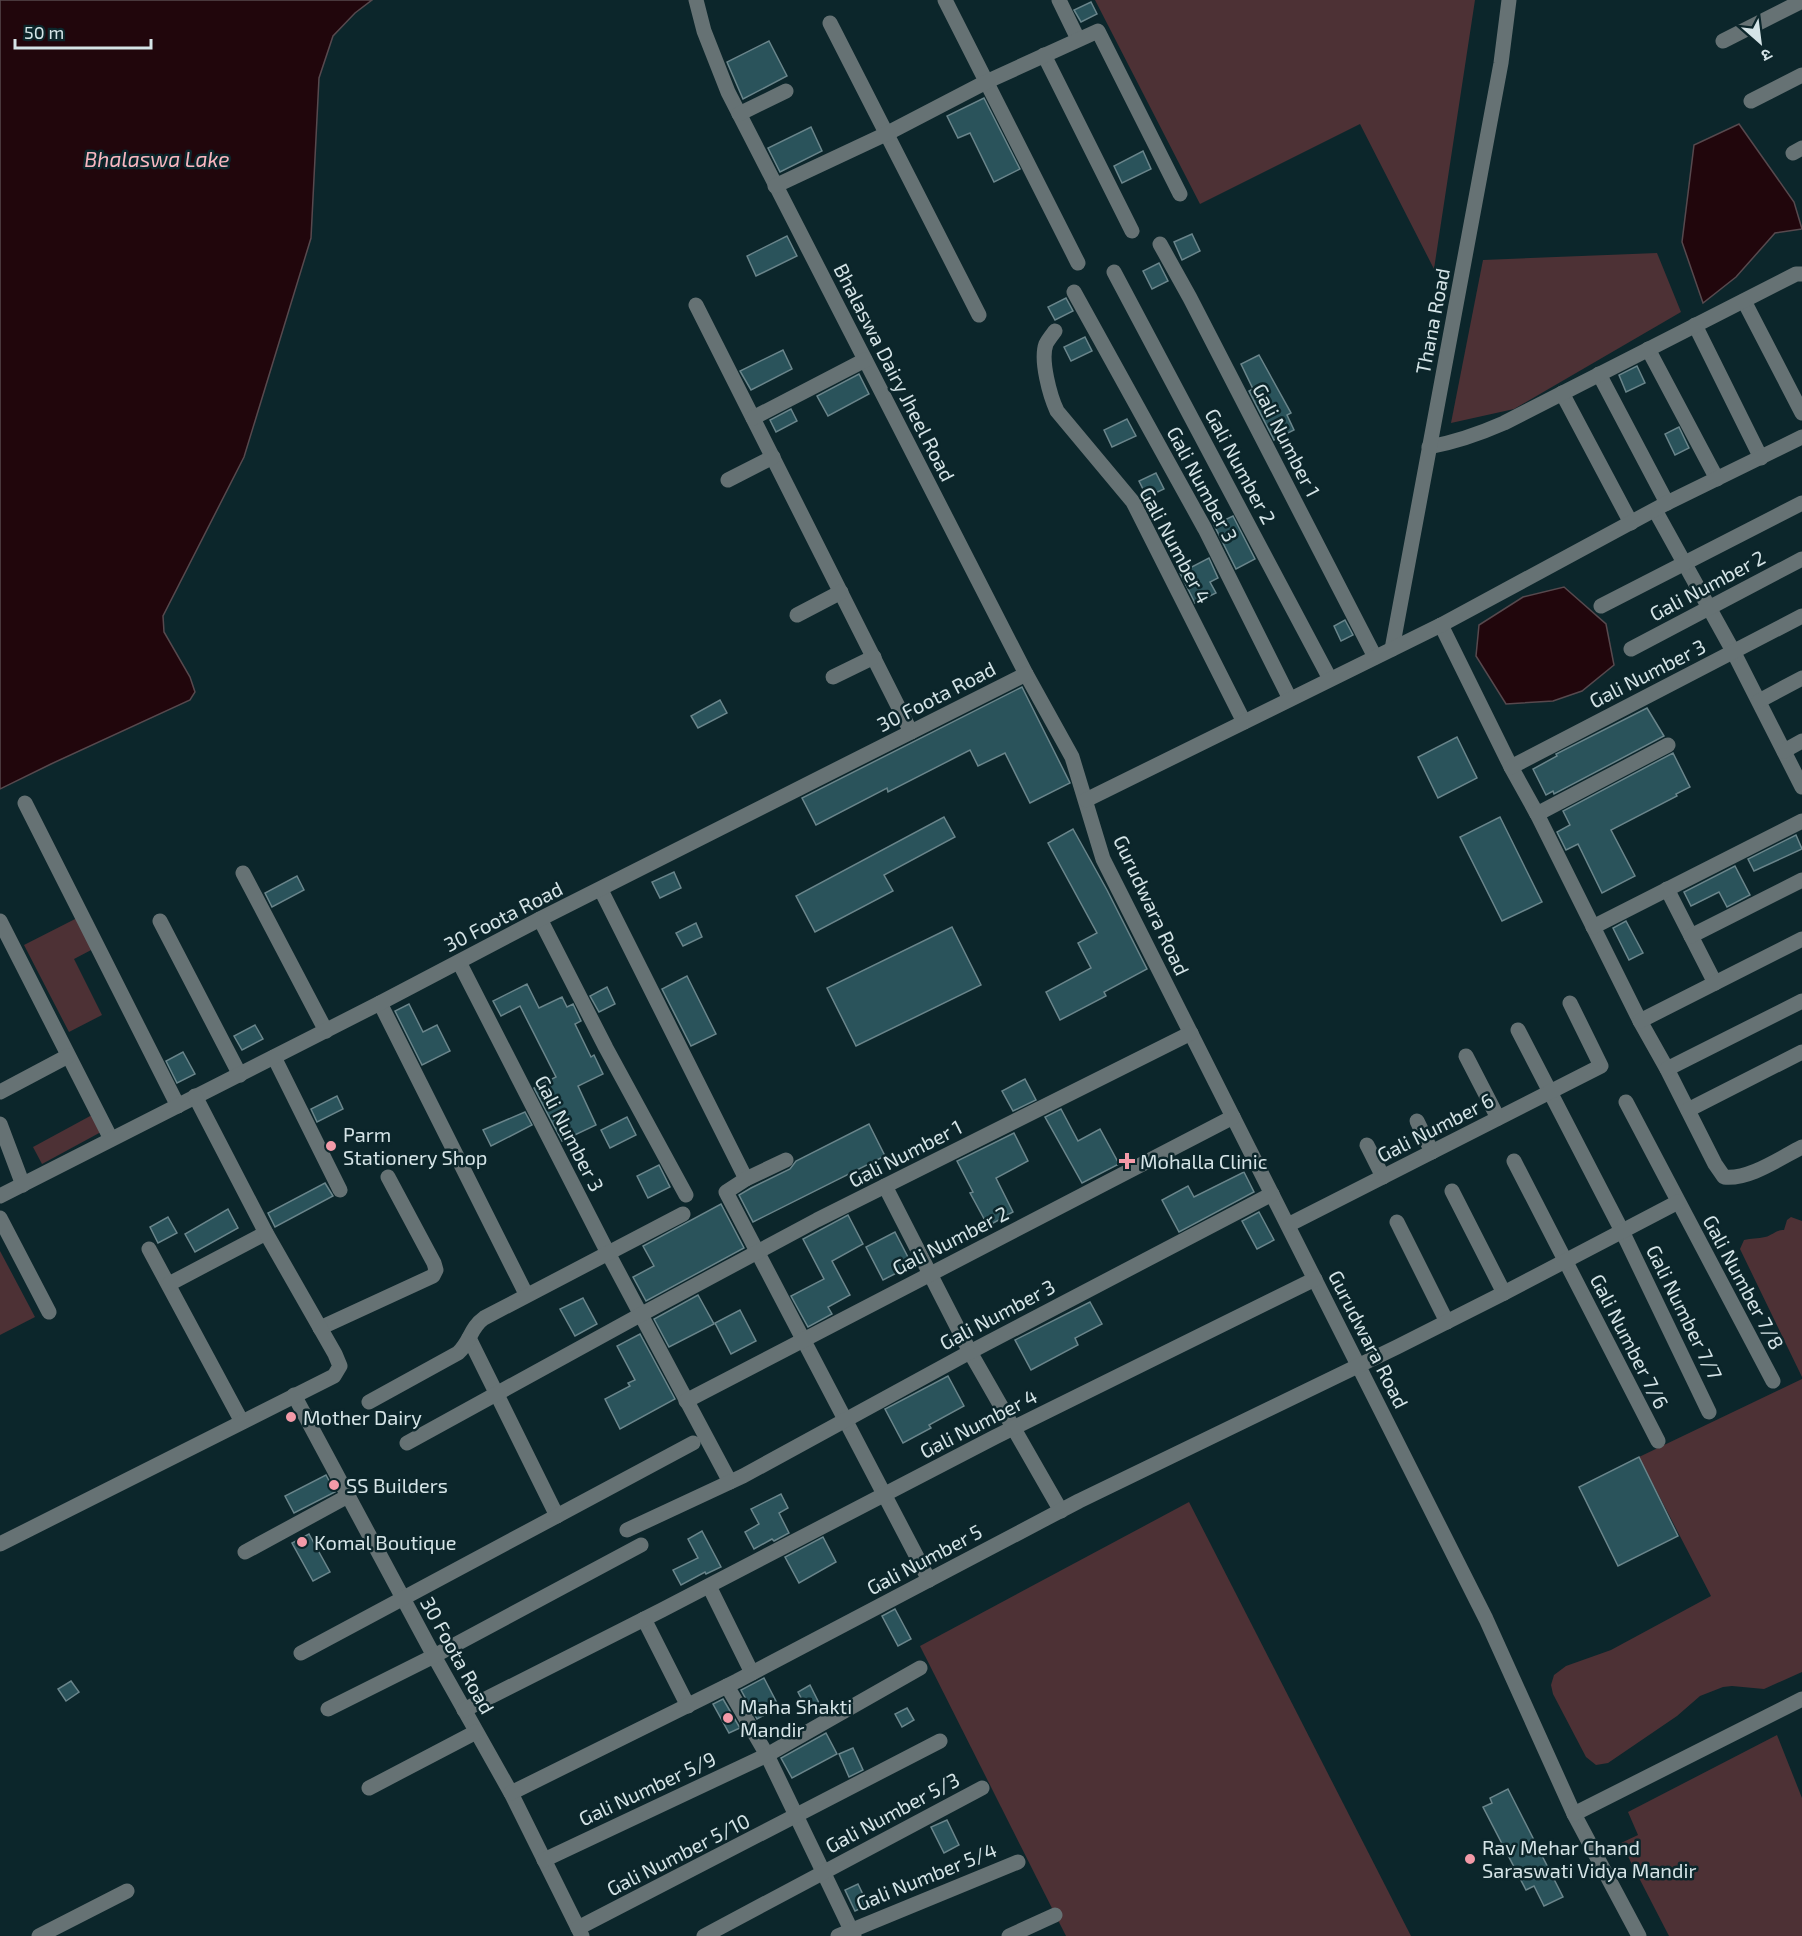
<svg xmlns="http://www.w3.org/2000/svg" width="1802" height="1936" font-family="'Exo 2','Noto Sans Devanagari',sans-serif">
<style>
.green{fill:#4d3135}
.water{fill:#21060c;stroke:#57494e;stroke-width:1.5}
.building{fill:#2a535b;stroke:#6a858b;stroke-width:1.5}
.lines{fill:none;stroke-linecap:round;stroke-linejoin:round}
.minor{stroke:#667274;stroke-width:15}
.poi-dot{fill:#f39aa8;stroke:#0c262b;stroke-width:2}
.labels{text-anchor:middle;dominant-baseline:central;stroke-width:5;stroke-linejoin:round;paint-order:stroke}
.street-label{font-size:20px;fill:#d5e4e7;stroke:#0c262b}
.poi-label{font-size:20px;fill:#d5e4e7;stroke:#0c262b;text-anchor:start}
.water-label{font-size:21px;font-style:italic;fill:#f8b6bf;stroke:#0c262b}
</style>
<rect width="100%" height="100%" fill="#0c262b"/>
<g class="green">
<polygon points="1095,0 1475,0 1434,269 1360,124 1200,204"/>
<polygon points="1657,253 1681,312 1514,409 1451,423 1483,260"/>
<polygon points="79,917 95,948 74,959 102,1015 69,1032 24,945"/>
<polygon points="92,1115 101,1132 42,1164 33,1147"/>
<path d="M 1791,1217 L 1802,1221 L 1802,1377 L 1740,1249 L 1744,1240 C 1751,1238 1758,1239 1765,1237 C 1773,1235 1775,1230 1784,1230 L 1787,1220 Z"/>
<polygon points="0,1251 35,1317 0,1335"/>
<polygon points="1802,1379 1802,1672 1764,1689 1732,1686 1723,1687 1700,1696 1677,1716 1608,1763 1596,1765 1586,1757 1553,1694 1551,1685 1554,1675 1566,1666 1611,1650 1711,1596 1639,1457"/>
<polygon points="1189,1502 1411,1936 1066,1936 920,1646"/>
<polygon points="1777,1735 1802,1798 1802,1936 1669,1936 1621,1843 1638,1835 1628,1812"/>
</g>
<g class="water">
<polygon points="0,0 372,0 355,13 333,36 319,78 311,238 244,457 163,616 164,632 190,677 195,692 190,700 51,764 0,789"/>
<polygon points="1739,124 1794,202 1802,229 1775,233 1736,277 1703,303 1682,242 1694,145"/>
<polygon points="1564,587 1606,624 1614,665 1582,691 1553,701 1506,704 1476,656 1479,625 1523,597"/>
</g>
<g class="building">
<polygon points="1091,2 1097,14 1081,22 1074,10"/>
<polygon points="769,41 787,76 743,99 727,62"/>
<polygon points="984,98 1020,169 994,182 970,133 958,138 947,116"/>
<polygon points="811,127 822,151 780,172 768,148"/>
<polygon points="1143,151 1151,169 1122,183 1114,166"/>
<polygon points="1192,234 1200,251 1182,260 1174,242"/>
<polygon points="787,236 797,256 756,276 747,256"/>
<polygon points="1159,263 1168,281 1152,289 1143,271"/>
<polygon points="1066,298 1073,311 1055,320 1048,307"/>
<polygon points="1085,337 1092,351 1071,361 1064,347"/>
<polygon points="783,350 792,369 751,390 740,371"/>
<polygon points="1259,355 1291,413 1287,415 1294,430 1274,440 1249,391 1253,389 1241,364"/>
<polygon points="1637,366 1645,383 1626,392 1619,375"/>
<polygon points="859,374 869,394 828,416 817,396"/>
<polygon points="791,409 797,421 776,432 770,420"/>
<polygon points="1127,419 1136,436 1112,447 1104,430"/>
<polygon points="1679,427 1689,448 1675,455 1665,434"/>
<polygon points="1156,473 1164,489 1147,497 1139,481"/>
<polygon points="1233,516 1255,559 1236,569 1214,525"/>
<polygon points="1209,558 1218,578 1210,582 1216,593 1195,603 1180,573"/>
<polygon points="1345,620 1353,635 1341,641 1334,626"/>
<polygon points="1022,687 1070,783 1030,803 1005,753 978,766 970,750 888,792 887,788 816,825 802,798"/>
<polygon points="720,700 727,713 698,728 691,716"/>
<polygon points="1647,708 1664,736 1554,794 1553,791 1546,795 1533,769 1557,756 1556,754"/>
<polygon points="1457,737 1477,778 1438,798 1418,757"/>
<polygon points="1673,753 1690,787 1676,794 1677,796 1611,830 1635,876 1602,893 1578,844 1566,850 1557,832 1570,825 1563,811"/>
<polygon points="944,817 955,837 884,875 893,891 815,932 796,896"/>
<polygon points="1500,817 1542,902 1502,921 1460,837"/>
<polygon points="1073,829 1107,890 1147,969 1104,992 1106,996 1060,1020 1046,992 1091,968 1078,943 1097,933 1048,843"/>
<polygon points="1796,835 1802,849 1754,871 1748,859"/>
<polygon points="1735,866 1750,895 1727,907 1719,892 1691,906 1684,892"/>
<polygon points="674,872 681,888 660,898 652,882"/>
<polygon points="297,876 304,890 272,907 265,893"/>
<polygon points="1626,921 1643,953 1629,960 1613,928"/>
<polygon points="696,923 702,937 683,946 676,933"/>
<polygon points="952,927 981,985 856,1046 827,988"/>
<polygon points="687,976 716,1034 691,1046 662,989"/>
<polygon points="527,984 539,1008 562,997 567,1007 573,1004 581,1021 575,1024 591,1057 594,1055 603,1074 578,1086 596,1125 562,1141 534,1088 556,1077 520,1006 501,1016 493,1001"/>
<polygon points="607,987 615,1004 599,1012 590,996"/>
<polygon points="409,1004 423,1032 437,1025 450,1051 422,1065 395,1011"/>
<polygon points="255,1025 263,1039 242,1050 234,1036"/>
<polygon points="183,1052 195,1074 177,1083 166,1061"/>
<polygon points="1025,1079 1036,1100 1013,1111 1002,1091"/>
<polygon points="337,1096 343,1109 317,1122 311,1109"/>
<polygon points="1061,1109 1078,1141 1100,1129 1119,1164 1082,1183 1045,1117"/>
<polygon points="525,1112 532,1125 491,1146 483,1130"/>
<polygon points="627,1117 636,1135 610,1148 601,1130"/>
<polygon points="869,1124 885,1156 753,1222 739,1195 751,1188 790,1169 796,1161"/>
<polygon points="1014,1133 1028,1161 996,1178 1013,1212 988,1226 970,1193 973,1192 957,1161"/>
<polygon points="659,1165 670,1187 648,1198 637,1176"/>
<polygon points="1244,1172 1254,1192 1179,1232 1162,1200 1188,1186 1194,1197"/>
<polygon points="325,1183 333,1196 275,1227 268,1213"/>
<polygon points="721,1204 744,1248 646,1301 633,1277 654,1266 643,1246"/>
<polygon points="228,1209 238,1228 195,1252 185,1234"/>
<polygon points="1259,1212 1274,1240 1257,1249 1242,1221"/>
<polygon points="848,1215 863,1244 832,1261 850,1295 828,1307 832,1314 808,1327 791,1296 824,1279 803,1239"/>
<polygon points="168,1217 177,1233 158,1243 150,1227"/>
<polygon points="895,1232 912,1265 883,1280 866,1247"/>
<polygon points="698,1295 714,1324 669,1347 654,1319"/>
<polygon points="583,1298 597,1324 575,1336 560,1309"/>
<polygon points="1090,1302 1102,1324 1075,1338 1078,1345 1031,1370 1015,1340"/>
<polygon points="740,1310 756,1341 731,1354 715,1323"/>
<polygon points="640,1334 675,1399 620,1429 605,1399 630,1386 628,1383 635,1380 617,1346"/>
<polygon points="948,1376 964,1406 929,1425 931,1428 903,1443 885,1409"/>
<polygon points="1639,1457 1678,1536 1618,1566 1579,1487"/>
<polygon points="326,1475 335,1492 294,1513 285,1496"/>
<polygon points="781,1494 788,1508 779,1513 789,1533 774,1541 772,1539 754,1549 745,1532 759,1524 751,1509"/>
<polygon points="702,1531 721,1567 706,1574 705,1572 681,1585 673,1570 698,1558 688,1539"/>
<polygon points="309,1534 330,1572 313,1581 292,1543"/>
<polygon points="823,1537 836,1562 799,1583 785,1557"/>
<polygon points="895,1609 911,1639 898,1646 882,1616"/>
<polygon points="764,1678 779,1707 757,1719 741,1690"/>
<polygon points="71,1681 79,1692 66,1701 58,1689"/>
<polygon points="810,1685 820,1705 808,1711 798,1692"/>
<polygon points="723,1699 740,1728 729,1733 713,1704"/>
<polygon points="907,1708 914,1720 902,1727 895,1714"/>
<polygon points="826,1733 837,1754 792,1778 781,1758"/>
<polygon points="853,1748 863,1770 849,1777 839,1754"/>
<polygon points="1508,1789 1563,1897 1544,1906 1534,1886 1526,1890 1483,1807 1492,1803 1490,1798"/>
<polygon points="947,1820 959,1845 944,1853 931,1827"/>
<polygon points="858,1884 868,1905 855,1911 845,1890"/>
</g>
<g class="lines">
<g class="minor">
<polyline points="696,0 704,31 728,92 1026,674 1072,757 1103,859 1486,1619 1574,1814 1639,1936"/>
<polyline points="945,0 1078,263"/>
<polyline points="1059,0 1078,39"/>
<polyline points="830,23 979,315"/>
<polyline points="1723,41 1802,1"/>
<polyline points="1044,55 1132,231"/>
<polyline points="1751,101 1802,75"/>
<polyline points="739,114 786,91"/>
<polyline points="1793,153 1802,148"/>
<polyline points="775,186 886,134 986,82 1098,31 1180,194"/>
<polyline points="1160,244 1190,298 1375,657"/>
<polyline points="1114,272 1330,679"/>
<polyline points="1074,292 1205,529 1290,699"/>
<polyline points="1744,301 1802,413"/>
<polyline points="696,305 911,732"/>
<polyline points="1695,325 1761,458"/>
<path d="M 1055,331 C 1052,335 1048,340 1046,344 C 1040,360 1050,396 1057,411 L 1133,502 L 1244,722"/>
<polyline points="1648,349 1717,479"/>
<polyline points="1599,374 1667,503"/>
<polyline points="1562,393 1631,523"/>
<polyline points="753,418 865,360"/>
<path d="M 1429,447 C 1456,442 1479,434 1504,423 L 1796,274 L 1802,274"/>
<polyline points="728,480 773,457"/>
<polyline points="1655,510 1733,651 1802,787"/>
<polyline points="1601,606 1802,503"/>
<polyline points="797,615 841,592"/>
<path d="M 1441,625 L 1511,767 L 1537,814 L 1640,1021 L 1667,1069 L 1715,1164 L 1724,1177 C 1749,1180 1780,1158 1802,1147"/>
<polyline points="1392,649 1501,63 1509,0"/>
<polyline points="1631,649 1802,559"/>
<polyline points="833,677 874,657"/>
<polyline points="1759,701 1802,678"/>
<polyline points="1784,751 1802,741"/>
<polyline points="1511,767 1802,616"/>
<polyline points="1086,800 1441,625 1667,503 1802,437"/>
<polyline points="25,803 178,1106"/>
<polyline points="1537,814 1668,745"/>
<polyline points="243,873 326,1031"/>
<polyline points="1667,889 1715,983"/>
<polyline points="601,890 746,1179"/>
<polyline points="540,919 606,1048 686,1195"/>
<polyline points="0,921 111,1139"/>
<polyline points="160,921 240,1075"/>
<polyline points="1593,927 1802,821"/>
<polyline points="1691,936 1802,880"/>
<polyline points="459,962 608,1253 730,1482"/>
<polyline points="380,1003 526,1294"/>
<polyline points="1640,1021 1802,939"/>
<polyline points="1518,1030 1622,1231 1709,1412"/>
<polyline points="1466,1056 1498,1118"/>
<polyline points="274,1057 340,1190"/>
<polyline points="1667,1069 1802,1001"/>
<polyline points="0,1092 68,1056"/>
<polyline points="1626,1102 1773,1381"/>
<polyline points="1688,1110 1802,1052"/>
<polyline points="1417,1121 1432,1152"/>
<polyline points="0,1124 23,1185"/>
<polyline points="1367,1145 1383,1177"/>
<polyline points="786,1160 746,1179 726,1192 929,1580"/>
<polyline points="1514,1161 1658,1441"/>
<polyline points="885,1186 970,1352 1061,1511"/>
<polyline points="1452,1191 1504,1293"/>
<polyline points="0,1196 380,1003 540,919 1026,674"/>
<polyline points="0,1218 49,1312"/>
<polyline points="1397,1222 1447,1322"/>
<polyline points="1288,1225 1601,1066 1570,1003"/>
<polyline points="149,1249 242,1422"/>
<polyline points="169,1284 266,1233"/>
<polyline points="320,1328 433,1276 436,1270 434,1263 388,1177"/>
<polyline points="469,1338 557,1516"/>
<polyline points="294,1395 434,1656 511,1793 582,1936"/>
<polyline points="686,1401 1233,1117"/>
<path d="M 369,1402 L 458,1353 C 471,1341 470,1328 484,1318 L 683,1214"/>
<polyline points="407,1443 640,1315 817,1220 1191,1033"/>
<polyline points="627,1530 743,1476 970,1352 1272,1194"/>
<polyline points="0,1544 334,1376 340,1366 335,1354 266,1233 195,1096"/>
<polyline points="245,1552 348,1496"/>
<polyline points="709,1586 752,1673"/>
<polyline points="644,1619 688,1706"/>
<polyline points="301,1653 693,1443"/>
<polyline points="727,1686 767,1755 854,1936"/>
<polyline points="328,1709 434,1656 641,1545"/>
<polyline points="464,1710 662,1610 995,1437 1315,1279"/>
<polyline points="369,1788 476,1732"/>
<polyline points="511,1793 737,1681 1079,1501 1397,1347 1504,1293 1678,1202"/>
<polyline points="1574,1814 1802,1699"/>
<polyline points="544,1860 767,1755 920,1668"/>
<polyline points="578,1928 940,1741"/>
<polyline points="39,1936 127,1891"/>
<polyline points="704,1936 982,1788"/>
<polyline points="838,1936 1018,1862"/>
<polyline points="1009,1936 1055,1915"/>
</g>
</g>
<g class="poi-dot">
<circle cx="331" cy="1146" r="6"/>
<path d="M1124 1152h6v6h6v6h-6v6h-6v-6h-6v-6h6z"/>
<circle cx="291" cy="1417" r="6"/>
<circle cx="334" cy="1485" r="6"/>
<circle cx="302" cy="1542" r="6"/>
<circle cx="728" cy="1718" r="6"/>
<circle cx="1470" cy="1859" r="6"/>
</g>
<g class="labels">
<g class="street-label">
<text transform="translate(1432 321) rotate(-79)">Thana Road</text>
<text transform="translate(895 372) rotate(63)">Bhalaswa Dairy Jheel Road</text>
<text transform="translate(1287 440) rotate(63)">Gali Number 1</text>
<text transform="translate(1241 466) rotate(62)">Gali Number 2</text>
<text transform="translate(1203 484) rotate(62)">Gali Number 3</text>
<text transform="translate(1176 545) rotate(62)">Gali Number 4</text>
<text transform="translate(1707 585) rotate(-28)">Gali Number 2</text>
<text transform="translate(1647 673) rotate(-27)">Gali Number 3</text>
<text transform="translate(936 696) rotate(-27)">30 Foota Road</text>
<text transform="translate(1152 905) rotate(65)">Gurudwara Road</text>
<text transform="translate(503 916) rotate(-27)">30 Foota Road</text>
<text transform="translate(1435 1127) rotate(-27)">Gali Number 6</text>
<text transform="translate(570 1133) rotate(63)">Gali Number 3</text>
<text transform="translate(905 1153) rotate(-27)">Gali Number 1</text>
<text transform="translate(950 1240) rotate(-27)">Gali Number 2</text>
<text transform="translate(1744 1282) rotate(62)">Gali Number 7/8</text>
<text transform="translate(1685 1312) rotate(64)">Gali Number 7/7</text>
<text transform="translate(997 1314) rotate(-28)">Gali Number 3</text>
<text transform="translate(1369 1339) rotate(63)">Gurudwara Road</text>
<text transform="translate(1630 1341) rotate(63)">Gali Number 7/6</text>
<text transform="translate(978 1423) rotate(-27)">Gali Number 4</text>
<text transform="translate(924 1559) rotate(-28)">Gali Number 5</text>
<text transform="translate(458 1655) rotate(61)">30 Foota Road</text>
<text transform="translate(647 1788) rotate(-25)">Gali Number 5/9</text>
<text transform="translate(892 1812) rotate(-28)">Gali Number 5/3</text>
<text transform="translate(678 1854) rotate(-27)">Gali Number 5/10</text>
<text transform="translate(926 1876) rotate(-22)">Gali Number 5/4</text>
</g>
<g class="poi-label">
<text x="343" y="1134">Parm<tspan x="343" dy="23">Stationery Shop</tspan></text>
<text x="1140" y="1161">Mohalla Clinic</text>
<text x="303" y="1417">Mother Dairy</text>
<text x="346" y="1485">SS Builders</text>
<text x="314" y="1542">Komal Boutique</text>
<text x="740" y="1706">Maha Shakti<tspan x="740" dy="23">Mandir</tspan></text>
<text x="1482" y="1847">Rav Mehar Chand<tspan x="1482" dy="23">Saraswati Vidya Mandir</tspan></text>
</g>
<g class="water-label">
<text x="157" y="158">Bhalaswa Lake</text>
</g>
</g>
<g transform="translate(1760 42) rotate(152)" stroke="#0c262b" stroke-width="4.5" paint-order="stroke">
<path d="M0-4.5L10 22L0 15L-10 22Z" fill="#d5e4e7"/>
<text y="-9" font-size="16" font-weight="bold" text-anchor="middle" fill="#d5e4e7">उ</text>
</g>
<path d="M15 39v9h136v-9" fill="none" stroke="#d5e4e7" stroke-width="3"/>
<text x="24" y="39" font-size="18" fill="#d5e4e7" stroke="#0c262b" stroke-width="4.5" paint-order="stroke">50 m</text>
</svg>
